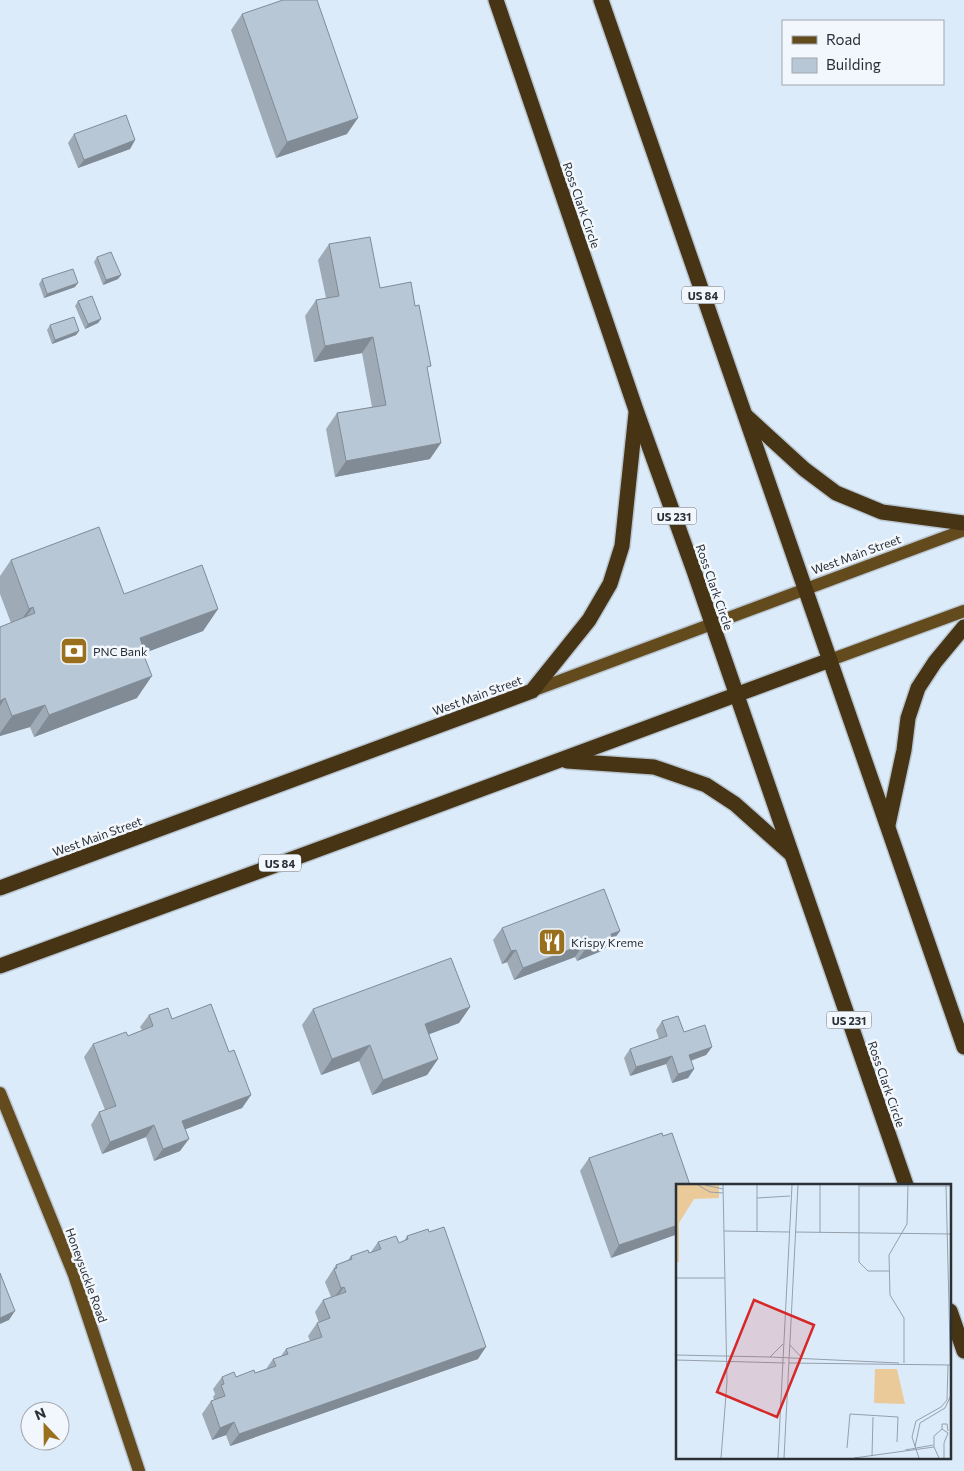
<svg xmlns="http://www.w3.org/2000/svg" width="964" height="1471" font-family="Commissioner,sans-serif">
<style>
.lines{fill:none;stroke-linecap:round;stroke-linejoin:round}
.major-casing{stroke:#b9c6d2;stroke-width:15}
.highway-casing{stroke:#b9c6d2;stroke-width:18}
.major{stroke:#644b1e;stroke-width:12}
.highway{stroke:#473414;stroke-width:15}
.wall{fill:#9eabb7}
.shaded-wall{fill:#818b95}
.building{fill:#b8c7d5;stroke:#818b95}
.labels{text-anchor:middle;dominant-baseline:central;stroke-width:5;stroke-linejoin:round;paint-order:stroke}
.shield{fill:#f1f7fd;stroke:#666c72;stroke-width:1}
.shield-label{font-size:11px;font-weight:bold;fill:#2b3036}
.street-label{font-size:12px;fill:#2b3036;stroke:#f1f7fd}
.poi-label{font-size:12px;fill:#2b3036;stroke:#f1f7fd;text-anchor:start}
.inset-road{fill:none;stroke:#95a0ab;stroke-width:1}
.view{fill:#d62828;fill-opacity:0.15;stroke:#d62828;stroke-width:2.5}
.inset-edge{fill:none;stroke:#2b3036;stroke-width:2.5}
</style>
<rect width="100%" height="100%" fill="#dcebf9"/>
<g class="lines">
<g class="major-casing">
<g id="major">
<polyline points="830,660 964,611"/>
<polyline points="532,691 964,530"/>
<polyline points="0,1093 74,1275 139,1471"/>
</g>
</g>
<g class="highway-casing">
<g id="highway">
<polyline points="496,0 636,410 694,571 906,1185"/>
<polyline points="601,0 964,1047"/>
<polyline points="746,416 804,469 836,493 882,512 964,523"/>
<polyline points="567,761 654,767 706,785 735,804 791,854"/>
<polyline points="888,825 904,750 908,718 918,688 935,662 964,627"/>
<polyline points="0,888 532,691 589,620 610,584 622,546 636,413"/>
<polyline points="0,966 371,830 830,660"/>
<polyline points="950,1311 964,1351"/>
</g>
</g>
<use href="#major" class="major"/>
<use href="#highway" class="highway"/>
</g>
<g class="wall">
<polygon points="242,14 347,134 276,158 231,30"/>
<polygon points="74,134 135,140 130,149 78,168 68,143"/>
<polygon points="329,244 380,288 427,371 430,459 335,477 326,429 337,413 372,407 362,353 314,362 305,316 316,300 326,298 318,260"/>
<polygon points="97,257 121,275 118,279 103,285 94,262"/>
<polygon points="42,279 75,287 44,298 39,284"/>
<polygon points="78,301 101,319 98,323 85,329 75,306"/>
<polygon points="50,325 79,331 76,335 52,344 47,330"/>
<polygon points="11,560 124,594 218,609 203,631 143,653 137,698 34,737 30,727 0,736 0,627 11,623 0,594 0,576"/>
<polygon points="502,928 620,931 611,943 607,945 604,950 577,961 575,957 514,980 507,962 502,964 493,940"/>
<polygon points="470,1007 459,1023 429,1034 438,1059 427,1075 372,1095 359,1061 321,1075 302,1025 313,1009"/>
<polygon points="149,1015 172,1019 229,1052 251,1095 242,1108 185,1129 180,1151 154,1161 146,1137 102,1154 91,1125 99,1112 105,1110 84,1057 93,1044 128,1036 142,1030 140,1027"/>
<polygon points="662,1021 712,1047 706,1055 691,1061 694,1069 688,1078 672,1083 666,1064 630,1076 624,1058 630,1049 659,1039 656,1030"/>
<polygon points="663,1136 690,1185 611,1258 580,1171 589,1158"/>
<polygon points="407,1236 478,1359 230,1446 226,1435 212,1440 202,1414 211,1401 214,1400 213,1397 215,1394 213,1389 222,1377 236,1377 255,1373 266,1369 273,1359 281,1356 286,1349 310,1341 308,1336 317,1323 319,1323 315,1312 323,1300 331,1297 325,1282 336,1265 348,1260 351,1256 371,1252 378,1242 399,1243 404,1241"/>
</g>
<g class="shaded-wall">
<polygon points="358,118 347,134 276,158 287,142"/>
<polygon points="135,140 130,149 78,168 84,160"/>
<polygon points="121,275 118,279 103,285 106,280"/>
<polygon points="78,283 75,287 44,298 47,294"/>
<polygon points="101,319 98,323 85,329 88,324"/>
<polygon points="79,331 76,335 52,344 55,340"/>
<polygon points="373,337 362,353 314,362 325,346"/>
<polygon points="441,443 430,459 335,477 346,461"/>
<polygon points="33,607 18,628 14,630 29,609"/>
<polygon points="218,609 203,631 142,654 140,638"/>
<polygon points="152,676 137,698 34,737 49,715"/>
<polygon points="5,698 0,706 0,701"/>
<polygon points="45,705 30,727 0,736 0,733 12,716"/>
<polygon points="620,931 611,943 607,945 604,950 577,961 586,948 611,934"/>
<polygon points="584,944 575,957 514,980 523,968"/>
<polygon points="516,950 507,962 502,964 511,951"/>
<polygon points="470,1007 459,1023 414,1040 425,1024"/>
<polygon points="370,1045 359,1061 321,1075 332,1059"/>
<polygon points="712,1047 706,1055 683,1063 689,1055"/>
<polygon points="672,1056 666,1064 630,1076 636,1067"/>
<polygon points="438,1059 427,1075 372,1095 383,1080"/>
<polygon points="694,1069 688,1078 672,1083 678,1074"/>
<polygon points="251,1095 242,1108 173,1134 182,1121"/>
<polygon points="154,1125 146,1137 102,1154 110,1142"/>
<polygon points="189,1139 180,1151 154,1161 163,1149"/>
<polygon points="678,1225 678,1234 611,1258 619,1245"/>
<polygon points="344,1287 335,1299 332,1301 341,1288"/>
<polygon points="15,1311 9,1320 0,1324 0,1318"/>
<polygon points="486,1347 478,1359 230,1446 239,1434"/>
<polygon points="234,1422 226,1435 212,1440 220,1428"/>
</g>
<g class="building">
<polygon points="283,0 317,0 358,118 287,142 242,14"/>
<polygon points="126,115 135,140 84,160 74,134"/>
<polygon points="370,237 380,288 411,282 415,306 419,305 431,366 427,367 441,443 346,461 337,413 386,405 373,337 325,346 316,300 339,296 329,244"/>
<polygon points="111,252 121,275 106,280 97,257"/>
<polygon points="73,269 78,283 47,294 42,279"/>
<polygon points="92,296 101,319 88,324 78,301"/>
<polygon points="74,317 79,331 55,340 50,325"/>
<polygon points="99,527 124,594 202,565 218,609 140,638 144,650 142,651 152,676 49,715 45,705 12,716 5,698 0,701 0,627 35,613 33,607 29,609 11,560"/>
<polygon points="604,889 620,931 611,934 612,938 586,948 584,944 523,968 516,950 511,951 502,928"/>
<polygon points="451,958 470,1007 425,1024 438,1059 383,1080 370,1045 332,1059 313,1009"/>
<polygon points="211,1004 229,1052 234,1050 251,1095 182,1121 189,1139 163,1149 154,1125 110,1142 99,1112 116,1106 93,1044 126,1032 128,1036 153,1026 149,1015 168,1008 172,1019"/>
<polygon points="678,1016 684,1032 705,1025 712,1047 689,1055 694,1069 678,1074 672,1056 636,1067 630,1049 667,1036 662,1021"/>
<polygon points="662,1133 663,1136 672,1133 690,1185 678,1185 678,1225 619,1245 589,1158"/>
<polygon points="444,1227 486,1347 239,1434 234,1422 220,1428 211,1401 225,1396 221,1385 224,1384 222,1377 234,1372 236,1377 254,1370 255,1373 276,1366 273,1359 288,1354 286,1349 322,1337 317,1323 330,1318 323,1300 346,1292 344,1287 341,1288 334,1269 337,1268 336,1265 352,1259 351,1256 368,1250 369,1253 381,1249 378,1242 396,1236 399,1243 408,1239 407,1236 428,1229 429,1232"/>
<polygon points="0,1273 15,1311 0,1318"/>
</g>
<defs>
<g id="bank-square" transform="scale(1.4375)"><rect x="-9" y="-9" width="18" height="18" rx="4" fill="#9a701e" stroke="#f1f7fd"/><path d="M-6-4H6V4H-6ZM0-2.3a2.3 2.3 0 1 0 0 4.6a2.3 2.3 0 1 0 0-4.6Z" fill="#fff"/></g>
<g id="restaurant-square" transform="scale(1.4375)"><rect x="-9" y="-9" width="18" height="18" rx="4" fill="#9a701e" stroke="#f1f7fd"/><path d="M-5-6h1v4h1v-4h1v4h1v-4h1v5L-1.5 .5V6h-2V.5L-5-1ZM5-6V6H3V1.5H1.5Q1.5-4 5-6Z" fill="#fff"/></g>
</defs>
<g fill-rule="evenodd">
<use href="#bank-square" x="74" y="651"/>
<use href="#restaurant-square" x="552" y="942"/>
</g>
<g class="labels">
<g class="shield">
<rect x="682" y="286.5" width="42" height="17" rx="4"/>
<rect x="651.5" y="507.5" width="45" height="17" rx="4"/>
<rect x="259" y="854.5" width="42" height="17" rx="4"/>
<rect x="826.5" y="1011.5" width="45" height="17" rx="4"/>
</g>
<g class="shield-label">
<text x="703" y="295">US 84</text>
<text x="674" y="516">US 231</text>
<text x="280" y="863">US 84</text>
<text x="849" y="1020">US 231</text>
</g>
<g class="street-label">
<text transform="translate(582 205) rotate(71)">Ross Clark Circle</text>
<text transform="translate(856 554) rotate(-20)">West Main Street</text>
<text transform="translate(715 587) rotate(71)">Ross Clark Circle</text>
<text transform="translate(477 695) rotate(-20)">West Main Street</text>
<text transform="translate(97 836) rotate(-20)">West Main Street</text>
<text transform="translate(887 1084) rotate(71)">Ross Clark Circle</text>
<text transform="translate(87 1275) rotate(70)">Honeysuckle Road</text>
</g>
<g class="poi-label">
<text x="93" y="651">PNC Bank</text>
<text x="571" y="942">Krispy Kreme</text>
</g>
</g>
<g transform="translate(676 1184)">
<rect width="275" height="275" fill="#dcebf9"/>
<path d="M 0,1 L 43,1 L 43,14 L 18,15 L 3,39 L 3,78 L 0,78 ZM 199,185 L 221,185 L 229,220 L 198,219 Z" fill="#eaca99"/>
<path class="inset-road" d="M 22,1 L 34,8 L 47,9M 29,1 L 47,5M 81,1 L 81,48M 144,1 L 144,49M 183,1 L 183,78 L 192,87 L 213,87M 270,1 L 275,202M 183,2 L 275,2M 81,14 L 114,12M 48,47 L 113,48M 119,48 L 275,50M 0,94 L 49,94M 114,161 L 126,174M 0,171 L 94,173 L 107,160M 94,173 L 223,179M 0,176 L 109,179M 113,179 L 275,181M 228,179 L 228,134 L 214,111 L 213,71 L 231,40 L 232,1M 266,245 L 266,240 L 271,240 L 272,247M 239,263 L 244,239 L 269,224 L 275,211M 171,264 L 174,230 L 222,233 L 221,258M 229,266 L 257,261M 196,272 L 197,233M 45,274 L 51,198 L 47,1M 102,274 L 116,1M 108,274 L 122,1M 178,274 L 258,263M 243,274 L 236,253 L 240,237 L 265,223 L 271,216 L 272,181M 263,274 L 258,263 L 258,252 L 266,245 L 272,249 L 268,259 L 268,274"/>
<path class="view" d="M 78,116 L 138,141 L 101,233 L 41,208 Z"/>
<rect width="275" height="275" class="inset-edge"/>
</g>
<rect x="782" y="20" width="162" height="65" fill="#f1f7fd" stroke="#a2a7ad"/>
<rect x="792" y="36" width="25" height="8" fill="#644b1e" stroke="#a2a7ad"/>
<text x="826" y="45" font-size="15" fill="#2b3036">Road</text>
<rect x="792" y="58" width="25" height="15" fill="#b8c7d5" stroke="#a2a7ad"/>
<text x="826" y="70" font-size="15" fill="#2b3036">Building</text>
<g transform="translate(45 1426) rotate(338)"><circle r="24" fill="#f1f7fd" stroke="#a2a7ad"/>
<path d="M0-4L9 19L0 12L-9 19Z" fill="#9a701e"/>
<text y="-8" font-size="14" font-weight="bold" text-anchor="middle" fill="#2b3036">N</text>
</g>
</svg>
